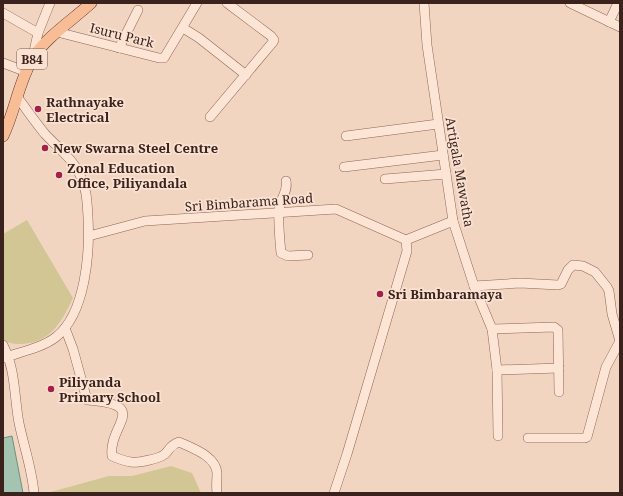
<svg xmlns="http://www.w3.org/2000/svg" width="623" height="496" font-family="'Noto Serif',serif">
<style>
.green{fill:#d1c694}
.water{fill:#a4c4b1;stroke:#6a937d}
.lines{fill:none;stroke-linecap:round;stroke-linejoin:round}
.minor-casing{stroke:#8e6457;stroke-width:10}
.major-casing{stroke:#5b342b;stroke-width:12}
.minor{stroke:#fce5d5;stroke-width:9}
.major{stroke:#f9bd96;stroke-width:11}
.poi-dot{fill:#a32148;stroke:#f9e2d2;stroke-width:1.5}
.labels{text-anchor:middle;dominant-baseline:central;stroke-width:3.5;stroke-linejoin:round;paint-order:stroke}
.shield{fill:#f9e2d2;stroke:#755c53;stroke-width:1}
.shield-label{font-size:12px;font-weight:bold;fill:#3c221c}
.street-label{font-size:13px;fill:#3c221c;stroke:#f9e2d2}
.poi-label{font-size:13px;font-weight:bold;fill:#3c221c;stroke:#f9e2d2;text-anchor:start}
</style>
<rect width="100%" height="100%" fill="#f2d5c1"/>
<g class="green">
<path d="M 27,220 L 73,298 C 61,323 50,344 19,344 C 13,344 8,342 3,341 L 3,234 Z"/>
<polygon points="171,466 192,473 201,493 47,493 109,476 132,476"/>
</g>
<polygon class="water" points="12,436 23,493 3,493 3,438"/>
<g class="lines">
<g class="minor-casing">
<g id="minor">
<polyline points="424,3 427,45 453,221 474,286 492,329 497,370 498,436"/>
<polyline points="570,3 620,27"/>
<polyline points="3,13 38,33"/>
<polyline points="609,22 618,3"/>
<polyline points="183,28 199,38 246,75"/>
<polyline points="57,32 159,58 164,58 197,3"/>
<polyline points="119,48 138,10"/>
<polyline points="33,56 38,33 50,3"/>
<polyline points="3,63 27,72"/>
<polyline points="210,117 273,42 274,40 271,36 227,3"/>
<polyline points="346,136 438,124"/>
<polyline points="344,167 443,155"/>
<polyline points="385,179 446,174"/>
<path d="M 286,181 C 288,191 282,196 280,205 C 277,213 280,242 281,253 L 288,256 L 308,255"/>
<polyline points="89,236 145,221 336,209 406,240"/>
<polyline points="406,240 453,221"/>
<polyline points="474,286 520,283 558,285 561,284 568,270 573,265 583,266 595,272 607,287 609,291 612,314 620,341 606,367 587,437 585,438 528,438"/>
<path d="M 65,328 L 73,349 L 87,400 C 152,405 108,424 112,456 C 119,459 124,461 131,462 C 138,463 159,459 165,454 C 171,448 170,445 179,442 C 192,448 216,456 217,473 C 217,480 216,486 217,493"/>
<polyline points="492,329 554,327 558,330 559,392"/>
<path d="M 3,345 C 16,370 14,397 19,423 C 24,447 32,469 34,493"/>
<path d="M 3,358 C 20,352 42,348 56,337 C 86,313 90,252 88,217 C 87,202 87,189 80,175 C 73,159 57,147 45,134 C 35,122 27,110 18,98"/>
<polyline points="497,370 559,368"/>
<polyline points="334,493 347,454 407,251 406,240"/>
</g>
</g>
<g class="major-casing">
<path id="major" d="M 3,136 C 15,112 19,80 33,58 C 45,38 74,19 91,3"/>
</g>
<use href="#minor" class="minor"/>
<use href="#major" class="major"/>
</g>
<g class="poi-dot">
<circle cx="38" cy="109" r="4"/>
<circle cx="45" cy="148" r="4"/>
<circle cx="59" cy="175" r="4"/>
<circle cx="380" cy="294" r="4"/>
<circle cx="51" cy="389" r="4"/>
</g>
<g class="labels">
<rect class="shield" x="17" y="49" width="30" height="20" rx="3"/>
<g class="shield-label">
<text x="32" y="59">B84</text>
</g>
<g class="street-label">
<text transform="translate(122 35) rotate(14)">Isuru Park</text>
<text transform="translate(460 172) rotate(80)">Artigala Mawatha</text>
<text transform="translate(249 202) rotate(-4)">Sri Bimbarama Road</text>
</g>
<g class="poi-label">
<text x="46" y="102">Rathnayake<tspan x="46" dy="15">Electrical</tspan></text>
<text x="53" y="148">New Swarna Steel Centre</text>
<text x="67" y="168">Zonal Education<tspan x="67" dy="15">Office, Piliyandala</tspan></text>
<text x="388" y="294">Sri Bimbaramaya</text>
<text x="59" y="382">Piliyanda<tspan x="59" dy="15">Primary School</tspan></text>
</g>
</g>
<rect width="623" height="496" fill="none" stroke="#3c221c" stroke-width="8"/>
</svg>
